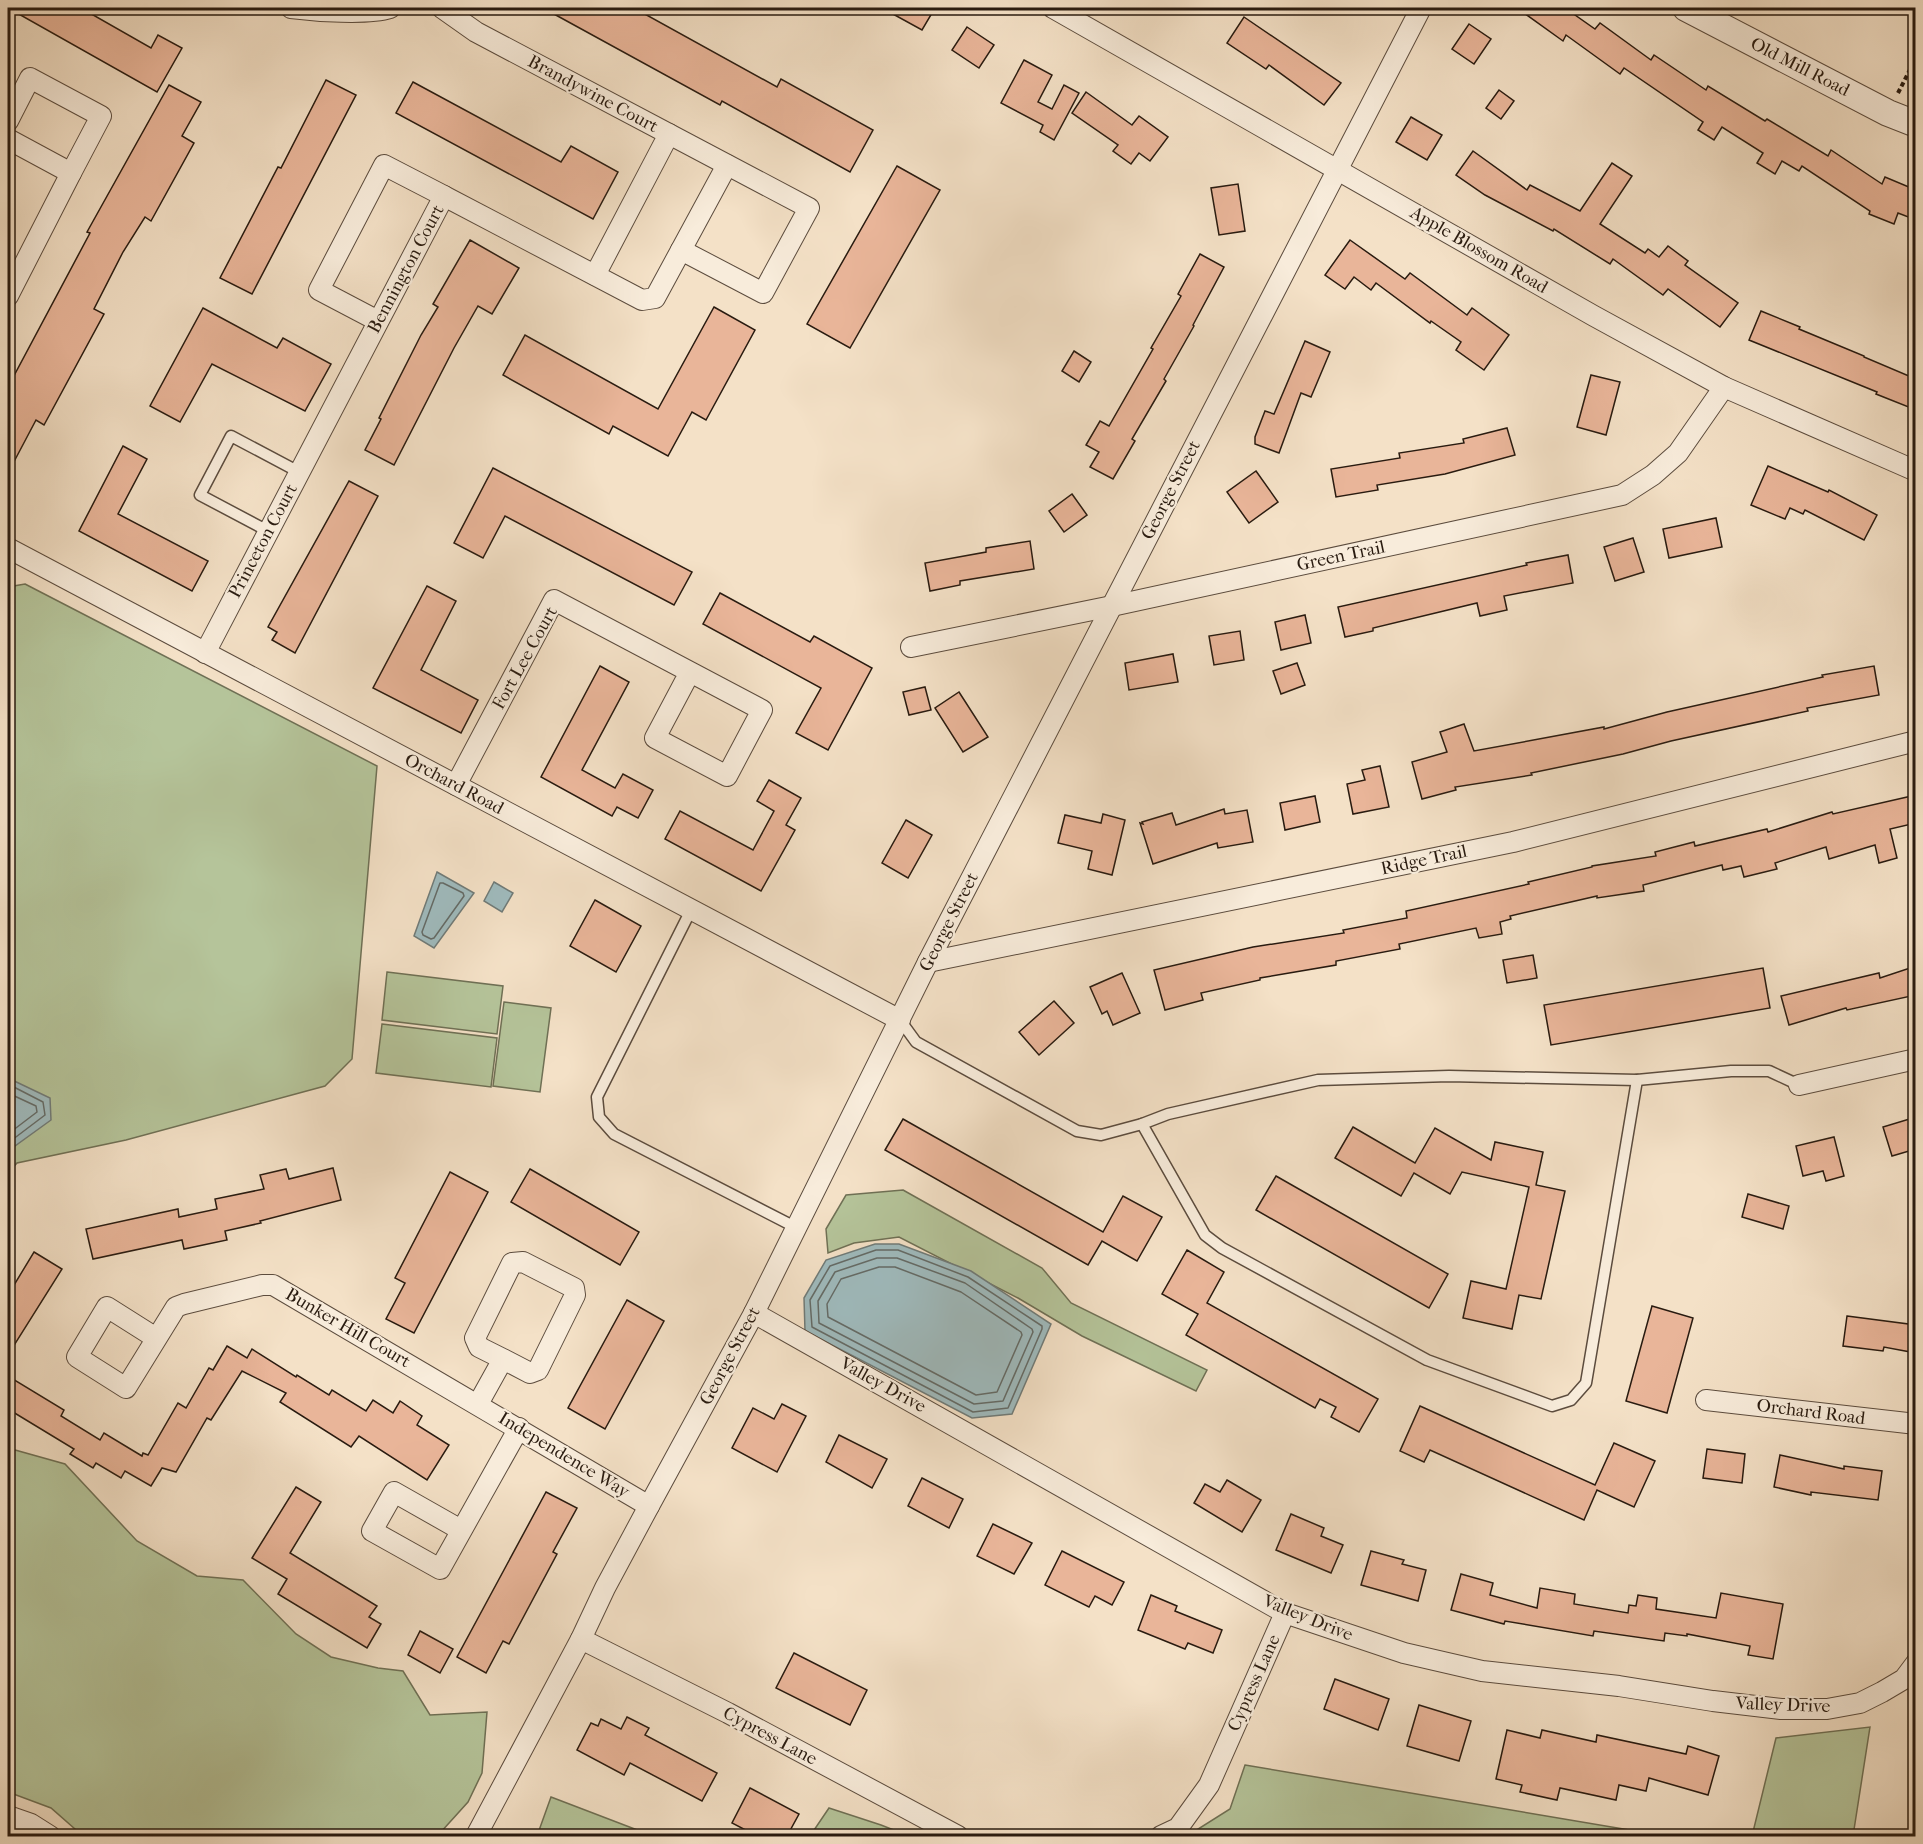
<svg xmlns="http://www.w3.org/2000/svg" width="1923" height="1844" font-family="'IM FELL French Canon',serif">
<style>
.green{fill:#b5c49a;stroke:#6f7055;stroke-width:1.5}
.water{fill:#9fbbbe;stroke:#707b78;stroke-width:1.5}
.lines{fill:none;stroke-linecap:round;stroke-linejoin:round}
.shore{stroke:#646b67;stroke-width:1.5}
.building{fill:#e9b599;stroke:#291b10;stroke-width:1.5}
.service-casing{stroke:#5c4c3e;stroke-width:13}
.minor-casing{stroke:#5c4c3e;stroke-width:22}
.tertiary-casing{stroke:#5c4c3e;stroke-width:28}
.path{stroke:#291b10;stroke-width:4;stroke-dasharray:4.5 3;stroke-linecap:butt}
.service{stroke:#f8ecdb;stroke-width:10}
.minor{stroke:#f8ecdb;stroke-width:20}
.tertiary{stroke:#f8ecdb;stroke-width:26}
.labels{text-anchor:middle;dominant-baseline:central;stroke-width:4.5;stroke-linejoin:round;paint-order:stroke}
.street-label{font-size:18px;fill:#291b10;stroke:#f8ecdb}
</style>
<rect width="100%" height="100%" fill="#f4e1c7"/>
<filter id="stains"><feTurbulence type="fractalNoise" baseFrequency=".00333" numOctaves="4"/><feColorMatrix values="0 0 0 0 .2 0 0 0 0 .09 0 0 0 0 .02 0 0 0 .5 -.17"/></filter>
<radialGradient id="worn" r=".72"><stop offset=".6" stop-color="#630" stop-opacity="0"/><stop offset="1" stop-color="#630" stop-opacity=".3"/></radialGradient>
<g class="green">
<polygon points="25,584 377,766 352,1059 325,1086 126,1140 17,1163 8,1173 8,587"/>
<polygon points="387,972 503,986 497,1034 382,1020"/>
<polygon points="504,1002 551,1008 540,1092 493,1086"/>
<polygon points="382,1024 497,1038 491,1087 376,1073"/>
<polygon points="903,1190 1042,1268 1071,1303 1207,1370 1196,1391 1082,1336 1018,1298 899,1237 854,1243 828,1253 826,1229 846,1195"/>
<polygon points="8,1448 65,1464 137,1541 197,1576 243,1580 296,1634 331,1657 378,1668 403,1671 430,1715 487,1712 482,1773 468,1802 440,1833 396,1835 353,1832 353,1836 83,1836 51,1808 8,1792"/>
<polygon points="1870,1727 1853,1836 1752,1836 1776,1738"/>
<polygon points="1245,1765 1665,1836 1187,1836 1230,1809"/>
<polygon points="551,1797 653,1836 537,1836"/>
<polygon points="829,1808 881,1825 909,1836 810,1836"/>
</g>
<g class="water">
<polygon points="437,872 474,893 434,948 414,936"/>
<polygon points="494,882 513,893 502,912 484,901"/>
<polygon points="8,1078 50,1098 51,1120 8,1151"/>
<polygon points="875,1244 899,1244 971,1271 1051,1324 1012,1414 972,1418 805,1331 804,1298 826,1260"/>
</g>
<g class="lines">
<g class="shore">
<polygon points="440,883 443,883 463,893 464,896 434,938 431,939 423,935 422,932"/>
<polyline points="8,1084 43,1102 45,1115 8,1143"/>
<polyline points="8,1093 36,1106 37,1112 8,1134"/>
<polygon points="876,1250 898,1250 968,1277 1042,1326 1042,1329 1008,1408 973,1412 812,1327 810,1300 830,1266"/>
<polygon points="877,1258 897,1258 965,1283 1032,1329 1033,1332 1003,1401 974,1404 819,1323 818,1301 835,1272"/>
<polygon points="879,1267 895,1267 961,1292 1021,1332 1022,1335 997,1392 976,1395 828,1317 827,1304 841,1279"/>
</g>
</g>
<g class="building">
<polygon points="8,8 81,8 151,48 158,35 182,48 157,92"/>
<polygon points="543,8 634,8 777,87 781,79 873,130 850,172 722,101 720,105"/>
<polygon points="882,8 935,8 922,30"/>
<polygon points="1517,8 1565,8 1595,29 1600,23 1651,60 1654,55 1706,90 1708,86 1765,121 1767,119 1828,156 1831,150 1882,184 1885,177 1916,190 1916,220 1898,213 1894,224 1869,214 1870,211 1802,166 1799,171 1782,161 1775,174 1757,163 1763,153 1722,127 1714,140 1698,130 1703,122 1624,68 1620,74 1566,35 1563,41"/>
<polygon points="1244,17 1341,83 1324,105 1269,65 1266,69 1227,43"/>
<polygon points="1469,24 1491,39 1474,64 1452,49"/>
<polygon points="967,27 994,45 979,68 952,50"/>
<polygon points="1024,60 1052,75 1038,102 1052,109 1064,85 1079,93 1054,140 1040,132 1043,125 1001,103"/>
<polygon points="326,80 356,95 252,294 220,278 278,167 281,168"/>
<polygon points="413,82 561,162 571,146 618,172 593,219 396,113"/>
<polygon points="169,85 201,102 182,136 194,143 151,221 145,217 123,252 94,309 104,314 44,425 36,420 8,473 8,387 90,233 87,232"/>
<polygon points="1499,90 1514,101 1501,119 1486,108"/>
<polygon points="1086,92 1132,125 1139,116 1168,137 1150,161 1139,153 1131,164 1113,151 1118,145 1072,113"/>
<polygon points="1411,117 1442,135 1427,160 1396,142"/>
<polygon points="1473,151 1527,190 1530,185 1580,211 1612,163 1632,176 1600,224 1645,253 1648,249 1659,257 1668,246 1688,261 1685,265 1738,303 1720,327 1668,289 1663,295 1613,259 1610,264 1554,229 1553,231 1485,195 1456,175"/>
<polygon points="897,166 940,190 850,348 807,324"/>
<polygon points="1238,184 1245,231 1219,235 1211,188"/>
<polygon points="470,240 519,268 492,314 478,306 454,348 394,465 365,450 381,419 379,418 421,335 438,307 433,304"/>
<polygon points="1350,240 1405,279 1410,273 1467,315 1472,308 1509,335 1484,370 1456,350 1461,342 1431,321 1430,323 1376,283 1371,290 1354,277 1345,289 1325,275"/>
<polygon points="1200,254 1224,267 1193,325 1194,326 1164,379 1166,381 1132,439 1135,441 1113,479 1090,467 1099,452 1086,445 1100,421 1109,426 1153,349 1151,348 1181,296 1178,294"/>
<polygon points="714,307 755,330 706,420 692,412 668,456 613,426 609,434 503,375 525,335 658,409"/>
<polygon points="203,308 277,348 283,338 331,364 305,411 212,364 180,422 150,406"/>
<polygon points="1761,311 1800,327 1799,329 1864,356 1864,357 1916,379 1916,410 1876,394 1877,392 1749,340"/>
<polygon points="1305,341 1330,352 1311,397 1301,393 1279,453 1255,444 1255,437 1265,411 1274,414"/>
<polygon points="1074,351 1091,362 1079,382 1062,371"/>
<polygon points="1591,375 1620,382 1606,435 1577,427"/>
<polygon points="1507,428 1515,455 1445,474 1377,485 1378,490 1336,497 1331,469 1400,458 1399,453 1464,443 1463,439"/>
<polygon points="123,446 147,459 118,514 208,561 192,591 79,531"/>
<polygon points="1768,466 1828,492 1829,490 1877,515 1864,540 1805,510 1803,514 1790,508 1785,519 1751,505"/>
<polygon points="493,468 692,572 674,605 505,516 483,558 454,543"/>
<polygon points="1256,471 1278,502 1249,523 1227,492"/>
<polygon points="349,481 378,496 295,653 272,640 277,632 268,627"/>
<polygon points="1072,494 1087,515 1064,532 1049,511"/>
<polygon points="1716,518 1722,547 1669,558 1663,529"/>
<polygon points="1633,538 1644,572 1615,581 1604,547"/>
<polygon points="1030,541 1034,569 960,581 960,585 930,591 925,563 986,552 986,548"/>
<polygon points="1568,555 1573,583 1504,596 1507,610 1480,616 1477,603 1373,628 1373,631 1345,637 1338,607 1527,565 1526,563"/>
<polygon points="427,586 456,601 421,670 478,700 461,733 373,688"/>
<polygon points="720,593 810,642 814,636 872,668 828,750 796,733 821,688 703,624"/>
<polygon points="1305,615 1311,643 1281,650 1275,622"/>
<polygon points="1240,631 1244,660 1214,665 1209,636"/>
<polygon points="1173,654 1178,682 1129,690 1125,663"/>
<polygon points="1297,663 1305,685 1281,694 1273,671"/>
<polygon points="600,666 629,682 582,770 615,788 623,774 653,790 638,818 617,807 612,816 541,777"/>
<polygon points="1874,666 1879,695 1807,708 1808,711 1671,741 1623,754 1531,773 1532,775 1455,787 1456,790 1422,799 1412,762 1447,752 1440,732 1464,724 1474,751 1604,727 1604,729 1667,712 1823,677 1822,675"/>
<polygon points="925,687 931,710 909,715 903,692"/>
<polygon points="959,692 988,737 963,752 935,708"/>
<polygon points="1380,766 1389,807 1353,814 1347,784 1365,780 1362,770"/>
<polygon points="769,780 801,798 786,825 795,830 761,891 665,839 680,811 753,850 774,811 757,801"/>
<polygon points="1916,795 1916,823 1890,829 1897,858 1879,863 1875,845 1829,859 1826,847 1775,863 1777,869 1744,877 1741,866 1723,870 1722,865 1643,885 1644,891 1597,898 1597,896 1510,916 1511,919 1500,922 1502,934 1479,938 1476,928 1399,944 1400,949 1336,961 1336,965 1260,978 1260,980 1201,993 1203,1000 1165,1010 1154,970 1253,947 1344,933 1343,930 1407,918 1406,911 1529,884 1528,882 1592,867 1592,866 1656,856 1655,852 1694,842 1695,846 1767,829 1768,832 1832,812 1833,814"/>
<polygon points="1315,796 1320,822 1285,830 1280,803"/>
<polygon points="1224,809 1225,814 1247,810 1253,842 1218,848 1217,843 1153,864 1140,823 1143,824 1142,822 1172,813 1176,825"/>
<polygon points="1103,814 1125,820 1112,875 1088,869 1092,851 1058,843 1065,815 1101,823"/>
<polygon points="906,820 932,835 908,878 882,863"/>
<polygon points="595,900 641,926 616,972 570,946"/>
<polygon points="1533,955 1537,978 1507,983 1503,960"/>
<polygon points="1916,966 1916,995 1847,1010 1846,1008 1789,1025 1781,996 1879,973 1880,978"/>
<polygon points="1763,968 1770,1008 1551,1045 1544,1005"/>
<polygon points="1122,973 1140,1013 1113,1025 1107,1011 1102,1014 1090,987"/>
<polygon points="1054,1001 1074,1023 1039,1055 1019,1032"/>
<polygon points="1916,1117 1916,1149 1892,1156 1883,1127"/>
<polygon points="903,1119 1103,1232 1123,1196 1162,1217 1137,1261 1102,1241 1088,1265 885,1150"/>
<polygon points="1353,1127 1415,1163 1435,1128 1491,1160 1495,1142 1543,1152 1536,1185 1565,1191 1541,1299 1519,1295 1512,1329 1463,1318 1471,1281 1506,1289 1529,1187 1462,1172 1450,1194 1414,1173 1401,1196 1335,1158"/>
<polygon points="1834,1137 1844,1176 1826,1181 1823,1171 1803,1176 1796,1146"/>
<polygon points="333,1168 341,1200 260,1221 261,1223 225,1231 227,1240 184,1249 182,1240 93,1259 86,1229 178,1209 179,1217 217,1209 215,1199 264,1189 260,1175 286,1169 289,1179"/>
<polygon points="530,1169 639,1232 620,1265 511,1202"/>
<polygon points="450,1172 488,1192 414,1333 386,1319 405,1283 395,1278"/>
<polygon points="1276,1176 1448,1274 1429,1308 1256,1210"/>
<polygon points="1748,1194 1789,1206 1783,1229 1742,1217"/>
<polygon points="1187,1250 1224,1272 1207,1303 1378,1399 1359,1432 1331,1417 1336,1407 1320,1399 1315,1408 1186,1335 1198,1314 1162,1294"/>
<polygon points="34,1252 62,1269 8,1355 8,1295"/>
<polygon points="627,1300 664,1321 605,1429 568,1408"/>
<polygon points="1652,1306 1693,1318 1667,1413 1626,1401"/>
<polygon points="1847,1316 1916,1325 1916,1353 1884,1347 1883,1351 1843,1346"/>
<polygon points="227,1346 247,1358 252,1349 296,1377 297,1375 329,1395 332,1390 366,1411 373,1400 393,1413 400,1401 422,1416 417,1425 449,1445 427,1480 359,1436 351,1447 280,1402 286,1393 242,1371 211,1420 207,1418 176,1472 162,1468 151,1486 125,1471 121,1478 96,1463 93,1468 70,1454 74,1449 8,1409 8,1376 64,1410 61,1416 100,1440 104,1433 142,1456 143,1453 148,1455 178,1403 186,1408 209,1368 213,1370"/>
<polygon points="782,1404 806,1416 777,1472 732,1448 753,1408 774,1419"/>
<polygon points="1420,1406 1595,1485 1614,1443 1655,1461 1634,1507 1597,1490 1584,1520 1430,1450 1424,1462 1400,1451"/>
<polygon points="839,1435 887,1459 872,1488 826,1462"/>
<polygon points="1707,1449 1745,1454 1742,1483 1703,1478"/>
<polygon points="1780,1455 1844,1469 1844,1466 1882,1471 1878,1500 1811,1492 1811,1495 1774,1487"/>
<polygon points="922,1478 963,1499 949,1528 908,1506"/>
<polygon points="1227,1480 1261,1500 1242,1532 1194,1503 1205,1484 1220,1492"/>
<polygon points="296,1487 321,1502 290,1553 377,1606 369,1617 381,1624 367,1648 278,1594 287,1579 252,1558"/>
<polygon points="546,1492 577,1508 553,1552 557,1554 509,1644 503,1641 486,1673 457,1657"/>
<polygon points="1291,1514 1324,1528 1321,1536 1343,1545 1331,1573 1276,1550"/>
<polygon points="993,1524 1032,1543 1014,1574 977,1556"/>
<polygon points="1062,1551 1124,1582 1112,1605 1095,1596 1089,1607 1045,1585"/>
<polygon points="1371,1551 1404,1560 1402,1564 1426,1570 1418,1601 1361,1585"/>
<polygon points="1461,1574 1493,1583 1490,1595 1537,1608 1540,1588 1575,1594 1574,1604 1628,1613 1629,1605 1636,1606 1638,1595 1657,1598 1656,1609 1716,1618 1721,1593 1783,1604 1773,1659 1748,1655 1750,1646 1687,1634 1687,1636 1665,1633 1664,1641 1594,1631 1593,1636 1505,1621 1504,1624 1451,1610"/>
<polygon points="1151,1595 1177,1606 1175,1611 1222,1630 1213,1653 1188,1643 1185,1649 1138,1630"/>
<polygon points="420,1631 453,1649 440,1673 408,1655"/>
<polygon points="794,1653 867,1690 850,1725 776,1688"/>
<polygon points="1335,1679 1389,1699 1378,1730 1324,1709"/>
<polygon points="1419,1705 1471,1721 1459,1761 1407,1746"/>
<polygon points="627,1717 649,1728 645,1735 717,1773 702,1801 630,1763 624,1775 577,1750 591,1723 598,1726 601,1719 621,1729"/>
<polygon points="1507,1730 1540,1738 1542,1730 1596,1742 1597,1735 1686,1754 1688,1746 1719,1756 1708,1795 1649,1778 1646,1791 1619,1785 1616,1800 1560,1788 1557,1800 1520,1792 1522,1785 1496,1779"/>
<polygon points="750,1788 799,1814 787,1836 757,1836 732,1823"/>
</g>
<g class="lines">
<g class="service-casing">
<g id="service">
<polyline points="268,531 200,495 231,436 299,472"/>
<polyline points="691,910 597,1097 599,1117 614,1134 797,1228"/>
<polyline points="900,1020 916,1042 1077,1131 1101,1135 1142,1124 1168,1114 1318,1080 1449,1076 1637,1080 1731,1071 1769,1071 1799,1085"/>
<polyline points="1142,1124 1205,1235 1222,1248 1427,1360 1552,1406 1571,1400 1586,1383 1637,1080"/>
</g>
</g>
<g class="minor-casing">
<g id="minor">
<path d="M 291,8 C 315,11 368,15 390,8"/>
<polyline points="442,8 476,32 669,134 595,275"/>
<polyline points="1053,8 1594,316 1724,387 1916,471"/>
<polyline points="8,121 30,78 101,116 71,173 8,139"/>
<polyline points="681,250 727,165"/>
<polyline points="8,296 71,173"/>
<polyline points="378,321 319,290 384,165 444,196"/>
<polyline points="8,548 900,1020"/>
<polyline points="911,647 1112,606 1622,495 1653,475 1678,453 1724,387"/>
<polyline points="205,653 444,196 642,300 655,298 681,250 763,293 809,208 669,134"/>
<polyline points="456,785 554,600 762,710 727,776 655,738 690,672"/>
<polyline points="928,962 1513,842 1916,741"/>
<polyline points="1799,1085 1916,1059"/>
<polyline points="754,1313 1285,1613 1404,1653 1482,1671 1619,1686 1713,1701 1781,1709 1827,1709 1860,1703 1882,1692 1904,1679 1916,1663"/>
<polyline points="156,1338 107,1307 77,1357 126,1388 176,1307 184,1304 262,1285 273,1285 649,1506"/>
<polyline points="1706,1400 1916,1424"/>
<polyline points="478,1404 503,1359 479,1347 475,1338 512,1263 523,1262 574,1288 575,1295 538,1370 530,1373 503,1359"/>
<polyline points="461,1530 394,1492 372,1531 440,1569 519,1428"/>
<polyline points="581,1639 728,1713 958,1836"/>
<polyline points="8,1816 31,1824 50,1836"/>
<polyline points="476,1836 581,1639 605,1588 649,1506 754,1313 928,962 1421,8"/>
<polyline points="1161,1836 1178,1828 1209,1785 1285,1613"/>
</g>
</g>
<g class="tertiary-casing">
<polyline id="tertiary" points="1686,8 1888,113 1916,124"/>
</g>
<polyline class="path" points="1898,93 1916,58"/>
<use href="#service" class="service"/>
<use href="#minor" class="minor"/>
<use href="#tertiary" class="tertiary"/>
</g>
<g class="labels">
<g class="street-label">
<text transform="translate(1800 67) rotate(27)">Old Mill Road</text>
<text transform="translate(593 94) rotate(28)">Brandywine Court</text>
<text transform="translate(1479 250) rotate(30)">Apple Blossom Road</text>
<text transform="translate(406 269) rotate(-62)">Bennington Court</text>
<text transform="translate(1171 490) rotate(-63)">George Street</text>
<text transform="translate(263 541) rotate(-62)">Princeton Court</text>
<text transform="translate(1341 556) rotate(-12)">Green Trail</text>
<text transform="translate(525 658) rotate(-61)">Fort Lee Court</text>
<text transform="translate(454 784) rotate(28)">Orchard Road</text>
<text transform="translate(1424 860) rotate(-12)">Ridge Trail</text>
<text transform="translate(949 922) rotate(-63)">George Street</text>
<text transform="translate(348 1328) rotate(30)">Bunker Hill Court</text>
<text transform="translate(730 1356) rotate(-62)">George Street</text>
<text transform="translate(883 1385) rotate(29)">Valley Drive</text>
<text transform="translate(1811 1412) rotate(7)">Orchard Road</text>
<text transform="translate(564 1455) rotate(31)">Independence Way</text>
<text transform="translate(1308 1618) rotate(22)">Valley Drive</text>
<text transform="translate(1254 1683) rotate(-66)">Cypress Lane</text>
<text transform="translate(1783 1705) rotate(2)">Valley Drive</text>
<text transform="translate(770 1736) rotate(28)">Cypress Lane</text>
</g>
</g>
<rect width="1923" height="1844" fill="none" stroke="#f4e1c7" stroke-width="30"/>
<rect x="9" y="9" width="1905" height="1826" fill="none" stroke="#291b10" stroke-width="3"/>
<rect x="15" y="15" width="1893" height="1814" fill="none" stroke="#291b10" stroke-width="1.5"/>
<rect width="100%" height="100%" filter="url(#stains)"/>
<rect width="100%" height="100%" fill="url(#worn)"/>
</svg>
